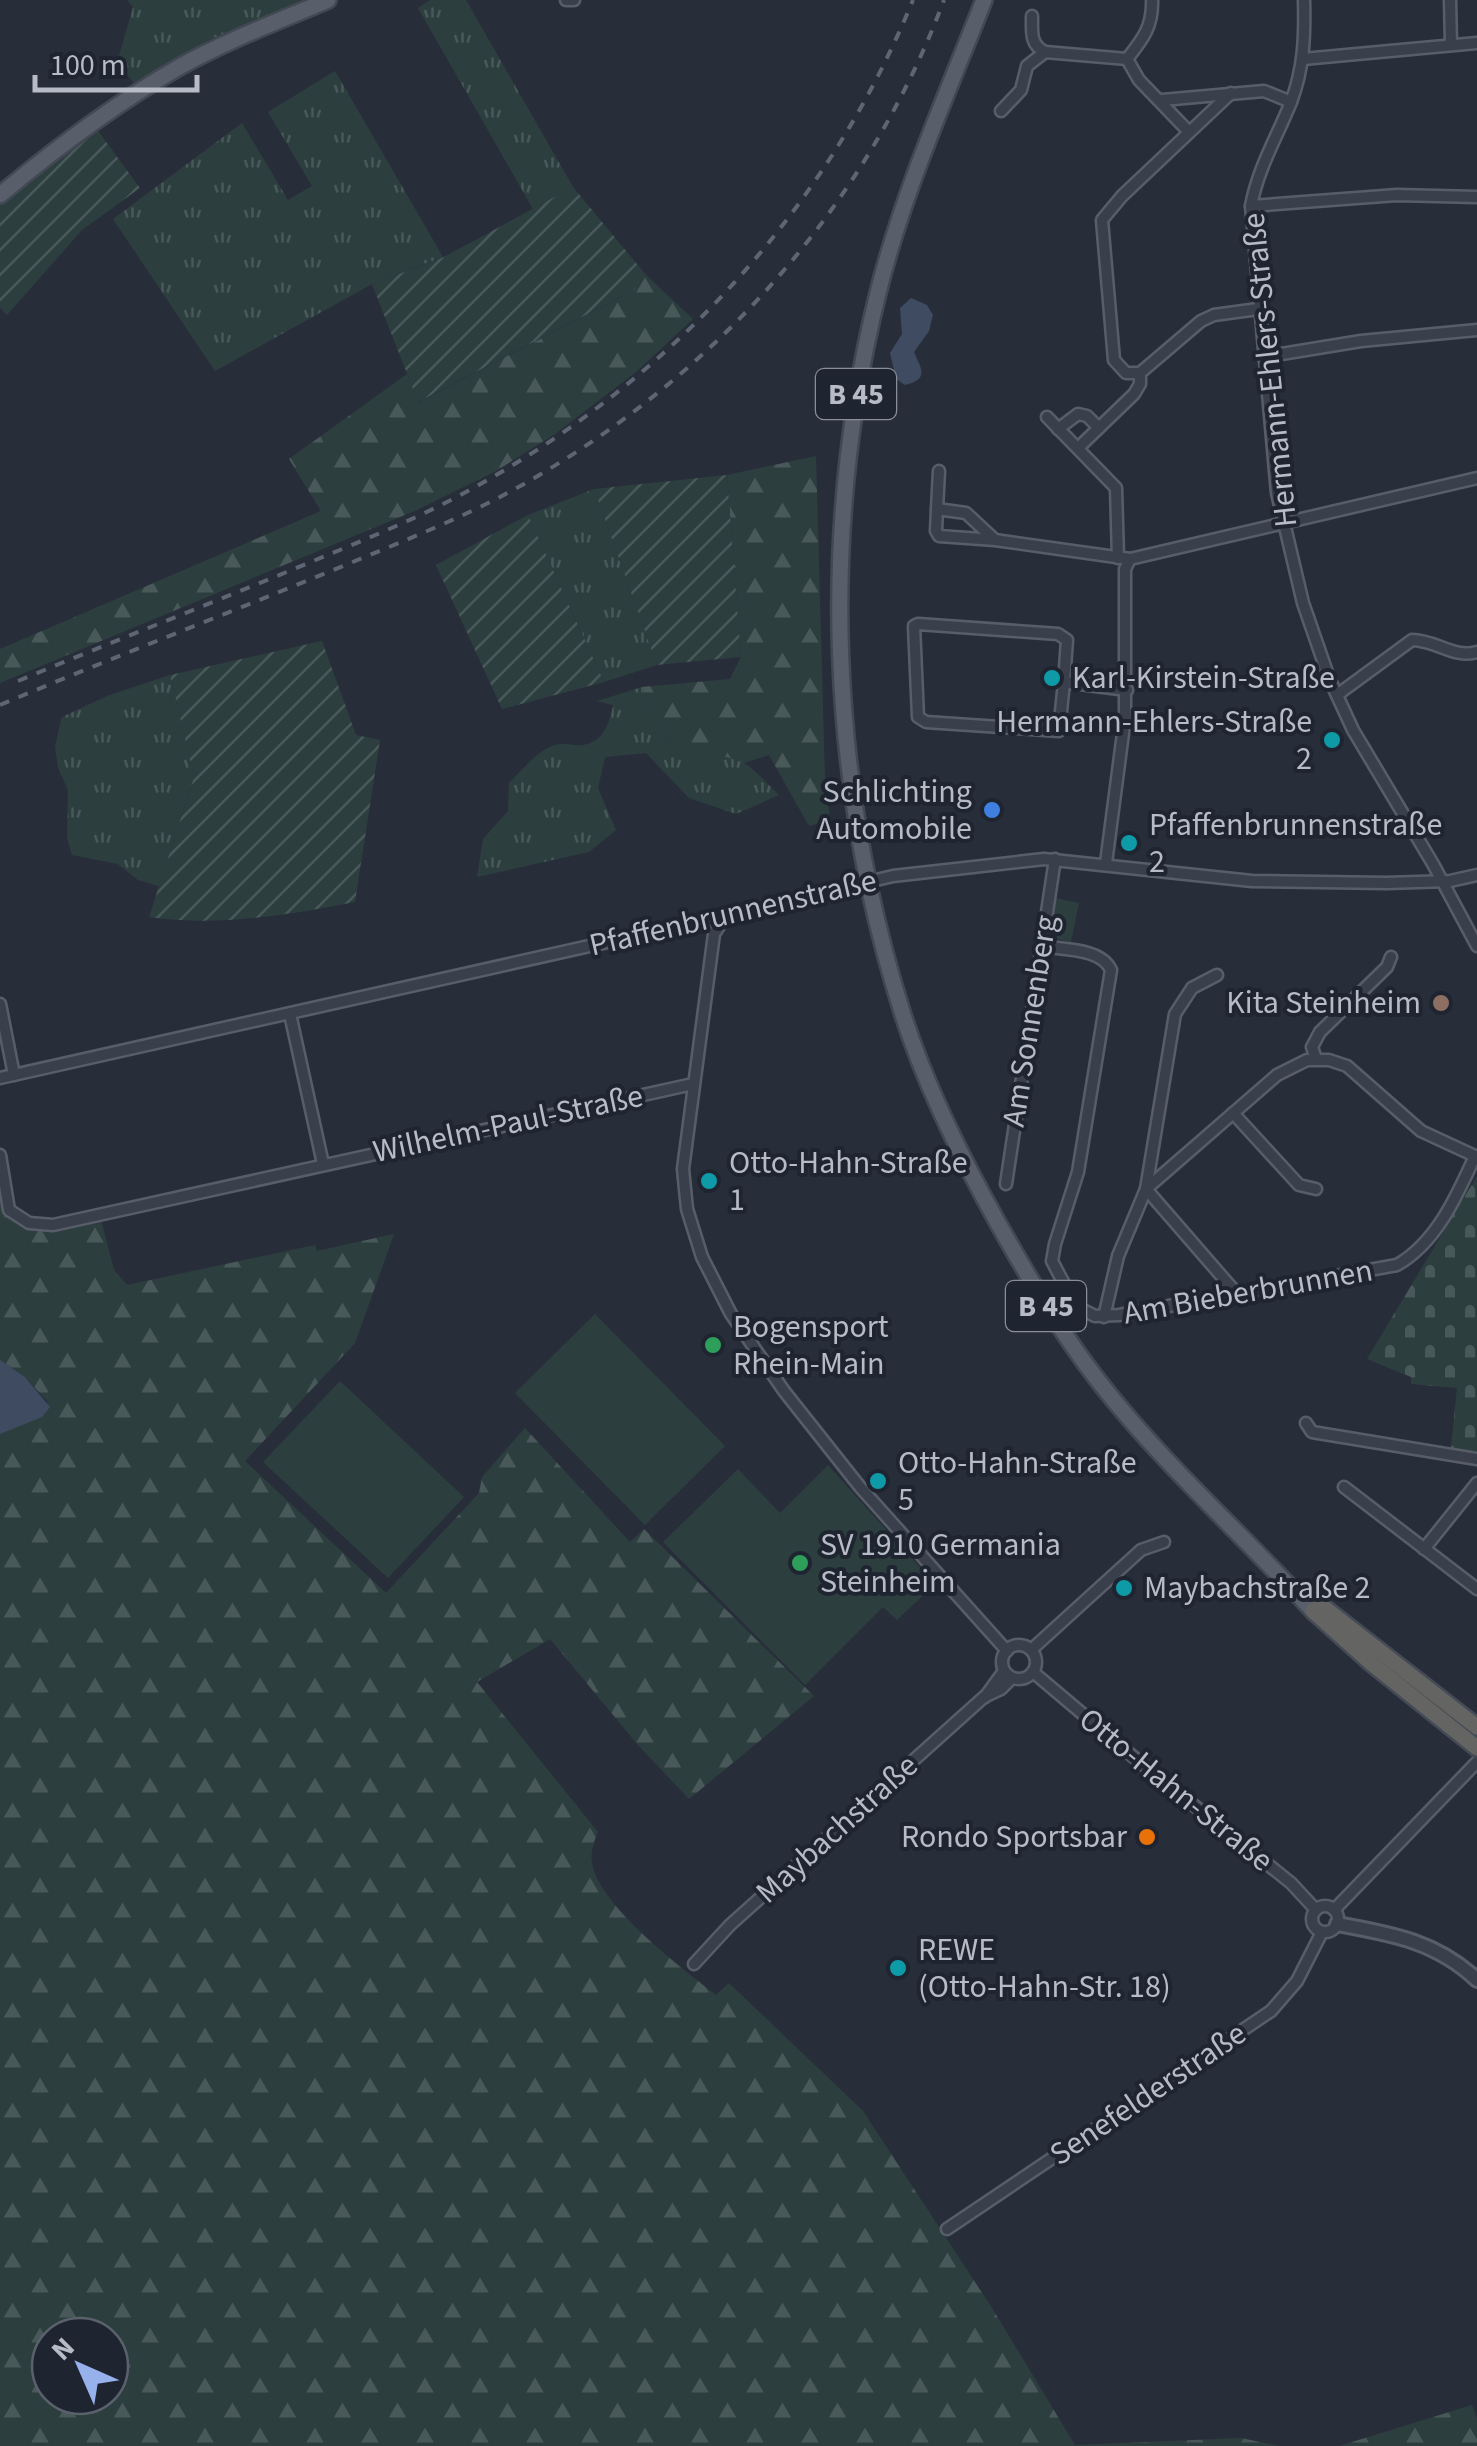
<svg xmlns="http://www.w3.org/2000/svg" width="1477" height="2446" font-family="'Source Sans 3',sans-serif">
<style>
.grass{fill:url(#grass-tufts)}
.forest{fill:url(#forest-firs);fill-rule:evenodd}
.cemetery{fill:url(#cemetery-stones)}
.park{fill:#2d3e3f}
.garden{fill:url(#garden-furrows)}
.water{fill:#3f4b61}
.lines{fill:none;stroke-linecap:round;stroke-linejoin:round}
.minor-casing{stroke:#585e69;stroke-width:15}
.tertiary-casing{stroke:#585e69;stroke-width:18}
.primary-casing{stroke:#434954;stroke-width:20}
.trunk-casing{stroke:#454b56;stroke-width:20}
.minor{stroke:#3a404b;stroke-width:10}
.tertiary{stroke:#3a404b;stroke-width:12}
.primary{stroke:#585f6b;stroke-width:15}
.trunk{stroke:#646462;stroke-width:15}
.rail{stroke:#5f6673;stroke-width:4;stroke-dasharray:10 10;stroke-linecap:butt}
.culture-dot{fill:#0f9aa8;stroke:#1f2530;stroke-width:4}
.shop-dot{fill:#3f7fe0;stroke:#1f2530;stroke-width:4}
.education-dot{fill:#8d6e63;stroke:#1f2530;stroke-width:4}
.leisure-dot{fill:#2e9e5b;stroke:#1f2530;stroke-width:4}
.food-dot{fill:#e8710a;stroke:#1f2530;stroke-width:4}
.labels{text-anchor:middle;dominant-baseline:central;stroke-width:8;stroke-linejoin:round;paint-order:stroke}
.shield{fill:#1f2530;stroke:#898e99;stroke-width:2.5}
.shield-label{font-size:30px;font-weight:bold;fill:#b6bbc6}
.street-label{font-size:32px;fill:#b6bbc6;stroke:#1f2530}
.poi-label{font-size:32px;fill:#b6bbc6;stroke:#1f2530;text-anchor:start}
</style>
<defs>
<pattern id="grass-tufts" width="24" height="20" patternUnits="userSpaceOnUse" patternTransform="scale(2.5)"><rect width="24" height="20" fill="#2d3e3f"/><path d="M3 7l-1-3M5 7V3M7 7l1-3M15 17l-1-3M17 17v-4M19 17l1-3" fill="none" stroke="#495859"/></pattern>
<pattern id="forest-firs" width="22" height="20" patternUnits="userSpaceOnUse" patternTransform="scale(2.5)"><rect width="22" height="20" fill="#2d3e3f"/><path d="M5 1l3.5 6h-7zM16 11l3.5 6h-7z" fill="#495859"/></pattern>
<pattern id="cemetery-stones" width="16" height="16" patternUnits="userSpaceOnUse" patternTransform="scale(2.5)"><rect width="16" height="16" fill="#2d3e3f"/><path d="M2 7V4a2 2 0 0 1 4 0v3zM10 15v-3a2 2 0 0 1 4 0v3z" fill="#495859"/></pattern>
<pattern id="garden-furrows" width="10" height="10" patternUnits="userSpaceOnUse" patternTransform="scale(2.5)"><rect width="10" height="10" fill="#2d3e3f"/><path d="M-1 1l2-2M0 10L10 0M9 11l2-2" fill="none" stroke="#495859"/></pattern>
</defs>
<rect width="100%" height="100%" fill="#272e3a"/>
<g class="grass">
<polygon points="127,0 302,0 209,40 134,83 117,63 133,7"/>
<polygon points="430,0 466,0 573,187 533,209 418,8"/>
<polygon points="335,71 443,257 372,284 215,371 113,219 242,123 288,200 312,186 268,112"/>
<polygon points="594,489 657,665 604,682 528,515"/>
<polygon points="170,675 194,777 159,886 138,880 118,864 72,855 67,838 68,790 58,768 55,746 62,717 107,696"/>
<path d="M 642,687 L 667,742 C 692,751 722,750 744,763 C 757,771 768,785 779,795 L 736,814 L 689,798 L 646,753 L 605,757 L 598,788 L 616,830 L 589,852 L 477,877 L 483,839 L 508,811 L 509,783 C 522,770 540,747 559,744 C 566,743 575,746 582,745 C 603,743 610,723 613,705 L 597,701 Z"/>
</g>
<g class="forest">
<polygon points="646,275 693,319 636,372 555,434 496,471 417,510 0,683 0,649 321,511 289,459 407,374 419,402 634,290"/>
<polygon points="816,456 825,780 830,820 809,826 769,755 744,763 715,753 693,751 667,742 642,687 730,679 741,657 727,475"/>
<path d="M 0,1202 L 6,1212 L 23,1224 L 98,1208 L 114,1270 L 127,1285 L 315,1245 L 317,1251 L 394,1234 L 355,1343 L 245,1461 L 386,1593 L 479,1493 L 482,1477 L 525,1428 L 630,1542 L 644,1529 L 814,1696 L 689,1799 L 638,1745 L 550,1639 L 477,1682 L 598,1832 C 594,1841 590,1853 592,1863 C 598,1905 684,1970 716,1995 L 729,1983 L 863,2111 L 992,2308 L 1075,2445 L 1241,2438 L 1279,2446 L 0,2446 L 0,1434 L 48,1402 L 25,1377 L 0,1360 ZM 50,2336 L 110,2336 L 110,2396 L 50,2396 Z"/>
<polygon points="1472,2405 1477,2419 1477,2446 1339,2446"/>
</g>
<polygon class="cemetery" points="1477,1176 1477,1452 1451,1448 1457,1388 1411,1384 1411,1377 1367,1359"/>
<g class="park">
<polygon points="1055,898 1079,903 1071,942 1048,937"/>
<polygon points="595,1314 725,1446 645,1525 515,1393"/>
<polygon points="340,1381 464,1497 388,1578 263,1462"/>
<polygon points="828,1465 935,1584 897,1620 883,1607 805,1685 663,1542 738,1469 780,1513"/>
</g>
<g class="garden">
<polygon points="98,131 140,188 82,230 7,315 0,308 0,205"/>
<polygon points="573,187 646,275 634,290 418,402 372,284 444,257"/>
<polygon points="727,475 741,657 657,665 594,489"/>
<polygon points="528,515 604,682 502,709 436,565"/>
<path d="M 322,641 L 356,735 L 380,740 L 355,902 C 287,915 219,927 149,917 L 194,777 L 170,675 Z"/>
</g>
<g class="water">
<path d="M 911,298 L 927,305 L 933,315 L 929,331 L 914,352 C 920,367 931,379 905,385 L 896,379 L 890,353 L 902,334 L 900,308 Z"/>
<polygon points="0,1360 25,1377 50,1407 42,1417 0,1434"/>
</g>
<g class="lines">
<g class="minor-casing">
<g id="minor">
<polyline points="566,0 574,0"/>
<path d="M 1304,0 C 1305,36 1304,68 1291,102 C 1277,137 1258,168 1251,206 L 1277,493 L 1303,603 L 1329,678 L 1353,730 L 1433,864 L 1477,946"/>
<polyline points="1450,0 1451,44"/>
<path d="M 1032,16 C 1032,32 1030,45 1045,52 L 1127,59 L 1139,80 L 1189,132"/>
<path d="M 1127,59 C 1143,39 1153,26 1152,0"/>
<polyline points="1303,59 1477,43"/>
<polyline points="1231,93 1122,196 1102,220 1114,360 1126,373 1140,373 1201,321 1214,315 1258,309"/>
<polyline points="1162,100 1264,91 1291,102"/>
<polyline points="1001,111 1021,90 1027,66 1045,52"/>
<polyline points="1251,206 1397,195 1477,197"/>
<polyline points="1263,357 1361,341 1477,330"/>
<polyline points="1047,417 1116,488 1118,558"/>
<polyline points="1058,429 1078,414 1087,416 1099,428"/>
<polyline points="1078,448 1134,394 1140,384 1140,373"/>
<polyline points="937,509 939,471"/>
<polyline points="995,540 939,536 936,531 937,509 966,513 995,540 1130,559"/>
<polyline points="1064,682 1067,640 1058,634 918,624 914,626 918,717 926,722 1059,731 1064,682 1127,690"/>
<path d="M 1337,695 L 1412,640 C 1436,640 1454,659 1477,652"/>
<polyline points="1106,863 1125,718 1125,569 1130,559 1477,478"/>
<polyline points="723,920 714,934 683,1169 687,1209 702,1257 731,1314 784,1391 860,1487 1007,1651"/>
<path d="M 1041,946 C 1064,950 1101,948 1111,970 L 1078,1172 L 1055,1244 L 1052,1261 L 1071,1297 L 1083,1310 L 1095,1316 L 1119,1315 L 1397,1265 C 1436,1243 1457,1196 1475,1156"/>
<polyline points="0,1004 14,1075"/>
<polyline points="290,1014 323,1164"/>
<polyline points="1316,1059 1312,1047 1320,1032 1387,967 1391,957"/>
<polyline points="0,1078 710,919 723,920 738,913 893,876 1044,859 1252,881 1386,883 1450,881 1477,875"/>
<polyline points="1233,1113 1299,1185 1316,1189"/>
<polyline points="0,1155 9,1210 29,1223 53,1225 693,1084"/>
<polyline points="1006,1184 1055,859"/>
<polyline points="1146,1189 1277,1075 1307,1060 1329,1060 1347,1066 1421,1131 1477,1157"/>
<polyline points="1146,1189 1238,1295"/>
<polyline points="1104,1317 1118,1256 1146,1189 1175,1014 1192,988 1217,975"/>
<polyline points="1306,1423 1312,1432 1477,1459"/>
<polyline points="1344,1487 1477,1589"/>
<polyline points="1424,1549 1477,1483"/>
<circle cx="1019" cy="1662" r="17"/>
<polyline points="1031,1650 1141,1550 1164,1542"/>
<polyline points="1033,1672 1136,1759 1291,1883 1316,1910"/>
<polyline points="985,1697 1004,1671"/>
<circle cx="1325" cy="1919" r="13"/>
<polyline points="1334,1910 1477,1762"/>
<polyline points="694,1964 730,1925 984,1697 1001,1689 1012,1678"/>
<polyline points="947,2229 1271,2011 1297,1981 1322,1932"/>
</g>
</g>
<g class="tertiary-casing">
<path id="tertiary" d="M 1337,1924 C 1391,1934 1436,1941 1477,1980"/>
</g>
<g class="primary-casing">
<g id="primary">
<path d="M 984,0 C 946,97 903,192 878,293 C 819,531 829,781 903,1015 C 926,1087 962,1159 999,1225 C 1030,1280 1061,1333 1100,1383 C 1164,1465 1242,1534 1313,1611"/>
<path d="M 0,195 C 56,148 118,102 181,66 C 228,40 279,21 328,0"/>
</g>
</g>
<g class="trunk-casing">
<g id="trunk">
<polyline points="1318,1603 1477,1727"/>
<polyline points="1313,1611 1371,1663 1477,1748"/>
</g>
</g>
<use href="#minor" class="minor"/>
<use href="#tertiary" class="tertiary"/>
<use href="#primary" class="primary"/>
<use href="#trunk" class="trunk"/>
<g class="rail">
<path d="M 18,681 C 114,641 210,604 306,564 C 366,539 427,515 484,482 C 677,373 829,205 913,0"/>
<path d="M 0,705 C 114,657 229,613 343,566 C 401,542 460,519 515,489 C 711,380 865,210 944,0"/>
</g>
</g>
<g class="culture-dot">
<circle cx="1052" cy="678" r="10"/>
<circle cx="1332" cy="740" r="10"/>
<circle cx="1129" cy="843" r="10"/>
<circle cx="709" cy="1181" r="10"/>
<circle cx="878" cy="1481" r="10"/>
<circle cx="1124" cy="1588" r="10"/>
<circle cx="898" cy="1968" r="10"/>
</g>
<circle class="shop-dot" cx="992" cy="810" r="10"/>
<circle class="education-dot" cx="1441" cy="1003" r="10"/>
<g class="leisure-dot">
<circle cx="713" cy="1345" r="10"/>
<circle cx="800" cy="1563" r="10"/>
</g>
<circle class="food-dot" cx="1147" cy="1837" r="10"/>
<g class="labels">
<g class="shield">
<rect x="816" y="369" width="80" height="50" rx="8"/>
<rect x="1006" y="1281" width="80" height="50" rx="8"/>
</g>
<g class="shield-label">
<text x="856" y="394">B 45</text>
<text x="1046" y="1306">B 45</text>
</g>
<g class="street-label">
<text transform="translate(1270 370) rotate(-96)">Hermann-Ehlers-Straße</text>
<text transform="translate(733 913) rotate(-13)">Pfaffenbrunnenstraße</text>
<text transform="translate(1030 1021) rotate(-81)">Am Sonnenberg</text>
<text transform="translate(508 1124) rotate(-12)">Wilhelm-Paul-Straße</text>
<text transform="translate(1248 1292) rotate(-10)">Am Bieberbrunnen</text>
<text transform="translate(1176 1790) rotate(39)">Otto-Hahn-Straße</text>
<text transform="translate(837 1829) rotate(-42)">Maybachstraße</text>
<text transform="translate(1148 2094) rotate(-34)">Senefelderstraße</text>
</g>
<g class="poi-label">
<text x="1072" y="678">Karl-Kirstein-Straße</text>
<text x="1312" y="722" text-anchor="end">Hermann-Ehlers-Straße<tspan x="1312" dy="37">2</tspan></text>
<text x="972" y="792" text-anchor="end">Schlichting<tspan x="972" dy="37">Automobile</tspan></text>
<text x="1149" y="825">Pfaffenbrunnenstraße<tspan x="1149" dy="37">2</tspan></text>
<text x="1421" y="1003" text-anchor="end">Kita Steinheim</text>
<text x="729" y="1163">Otto-Hahn-Straße<tspan x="729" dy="37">1</tspan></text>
<text x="733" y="1327">Bogensport<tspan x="733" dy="37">Rhein-Main</tspan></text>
<text x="898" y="1463">Otto-Hahn-Straße<tspan x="898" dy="37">5</tspan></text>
<text x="820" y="1545">SV 1910 Germania<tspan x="820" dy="37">Steinheim</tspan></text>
<text x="1144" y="1588">Maybachstraße 2</text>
<text x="1127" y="1837" text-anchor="end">Rondo Sportsbar</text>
<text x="918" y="1950">REWE<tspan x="918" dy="37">(Otto-Hahn-Str. 18)</tspan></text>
</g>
</g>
<g transform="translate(80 2366) rotate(315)"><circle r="48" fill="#1f2530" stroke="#5b616c" stroke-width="2.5"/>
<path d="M0-8L18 38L0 25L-18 38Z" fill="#96b1eb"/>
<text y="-15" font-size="28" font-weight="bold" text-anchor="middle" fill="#b6bbc6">N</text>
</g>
<path d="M35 75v15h162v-15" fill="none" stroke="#b6bbc6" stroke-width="5"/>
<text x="50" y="75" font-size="30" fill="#b6bbc6" stroke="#1f2530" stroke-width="8" paint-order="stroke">100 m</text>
</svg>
